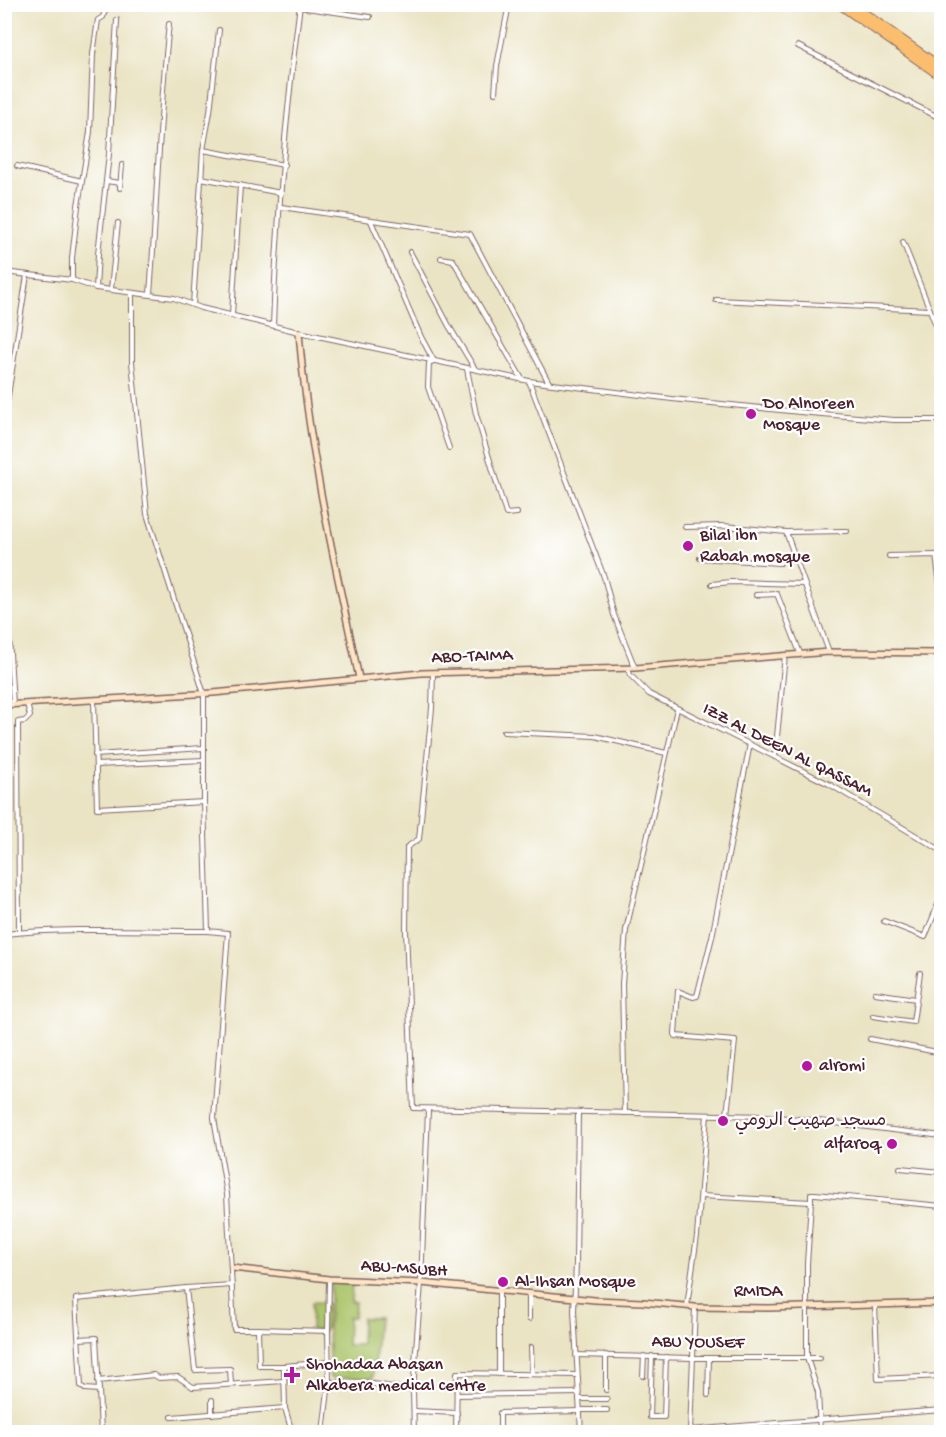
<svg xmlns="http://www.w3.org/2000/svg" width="946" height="1437" font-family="'Gochi Hand','Playpen Sans Arabic',sans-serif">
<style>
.green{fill:#abc56b;stroke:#7a724b;stroke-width:1.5}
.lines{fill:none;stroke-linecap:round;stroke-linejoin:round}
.street-casing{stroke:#826461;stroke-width:6}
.secondary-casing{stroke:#826461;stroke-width:8}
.highway-casing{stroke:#826461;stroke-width:10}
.street{stroke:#fff;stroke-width:4}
.secondary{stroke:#fde5c5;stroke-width:5}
.highway{stroke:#fbbd6e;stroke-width:8}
.poi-dot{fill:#b5179e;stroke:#fff;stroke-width:2}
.labels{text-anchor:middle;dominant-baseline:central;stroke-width:4.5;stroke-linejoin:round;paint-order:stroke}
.poi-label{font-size:18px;fill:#4a1f2b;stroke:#fff;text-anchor:start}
.street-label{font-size:18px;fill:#4a1f2b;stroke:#fff}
</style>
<rect width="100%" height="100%" fill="#fff"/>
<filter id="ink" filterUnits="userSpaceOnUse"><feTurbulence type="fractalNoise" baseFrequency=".0167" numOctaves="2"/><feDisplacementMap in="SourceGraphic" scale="12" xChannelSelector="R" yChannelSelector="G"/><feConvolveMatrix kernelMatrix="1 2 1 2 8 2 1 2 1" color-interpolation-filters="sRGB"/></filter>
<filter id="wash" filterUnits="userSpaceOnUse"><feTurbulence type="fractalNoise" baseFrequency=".008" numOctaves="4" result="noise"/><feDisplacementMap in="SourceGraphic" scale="24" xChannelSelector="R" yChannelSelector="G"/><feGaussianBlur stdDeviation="1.35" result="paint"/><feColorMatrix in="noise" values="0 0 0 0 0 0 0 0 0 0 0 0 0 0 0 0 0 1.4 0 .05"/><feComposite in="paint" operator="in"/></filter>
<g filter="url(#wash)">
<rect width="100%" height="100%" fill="#eae4c4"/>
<g class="green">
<polygon points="331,1282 352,1283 351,1302 355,1302 354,1317 348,1317 347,1345 361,1345 362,1318 378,1318 373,1378 330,1378 328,1328"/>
<polygon points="312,1302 327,1303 326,1328 324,1331 311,1330"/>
</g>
</g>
<g filter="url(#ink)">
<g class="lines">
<g class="street-casing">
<g id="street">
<polyline points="299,7 370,17"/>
<polyline points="798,46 942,119"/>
<polyline points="495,93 497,66 509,4"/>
<polyline points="203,150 284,165"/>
<polyline points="17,166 82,181"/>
<polyline points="201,178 281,193"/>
<polyline points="106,181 120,183"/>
<polyline points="120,188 122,165"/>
<polyline points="281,207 470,234 549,383"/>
<polyline points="371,221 421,337 434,361 429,363 428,387 449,448"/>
<polyline points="903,242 930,310"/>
<polyline points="410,252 449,326 475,369"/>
<polyline points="441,258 453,260 522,379"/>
<polyline points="4,272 72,280 96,288 174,298 201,308 299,332 529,381 672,399 810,413 894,420 942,420"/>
<polyline points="72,280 72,258 78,206 90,132 93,54 98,20 103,17 107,4"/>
<polyline points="96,288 98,254 109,154 117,20"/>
<polyline points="111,289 118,223"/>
<polyline points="132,293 132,362 147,514 204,694 204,802 208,931 228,933 214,1118 227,1194 234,1329 258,1329 259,1366 284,1366 285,1408 292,1432"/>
<path d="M 150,294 C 157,204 159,114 169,24"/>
<polyline points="716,300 930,310 942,341"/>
<polyline points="193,305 203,150 210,112 219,30"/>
<polyline points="232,315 240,185"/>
<path d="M 273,325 C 277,218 286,111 300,4"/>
<polyline points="467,369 476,414 506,514 517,513"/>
<polyline points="529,381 604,577 614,615 635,668"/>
<polyline points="4,421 27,275"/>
<polyline points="4,468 6,612 8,619 13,705"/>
<polyline points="685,527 724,526 786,532 847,531"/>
<polyline points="786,532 829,652"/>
<polyline points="889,556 936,555 942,600"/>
<polyline points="700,558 780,563"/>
<polyline points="712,584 731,582 804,584"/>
<polyline points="756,595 777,594 800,653"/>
<polyline points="628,668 630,675 649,694 829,784 942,851"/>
<polyline points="433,673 432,708 419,839 407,847 406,930 413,1108 765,1116 810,1120 942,1136"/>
<polyline points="94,701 97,808 204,802"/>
<polyline points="504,732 595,736 666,753"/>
<polyline points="95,755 204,748"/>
<polyline points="775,757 785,655"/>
<polyline points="96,765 204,760"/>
<polyline points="884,921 925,937 942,895"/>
<polyline points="19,932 18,722 25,721 30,716 27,704"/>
<path d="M 4,934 C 72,927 140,931 208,931"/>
<polyline points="875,993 916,999"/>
<polyline points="873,1016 913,1022 920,973"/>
<polyline points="870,1039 942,1053"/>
<polyline points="578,1112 576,1263 574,1311 581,1432"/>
<polyline points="625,1113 622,984 626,930 677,709"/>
<polyline points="727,1115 735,1041 676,1036 675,1034 678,991 693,997 697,996 712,937 750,744"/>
<polyline points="900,1168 942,1172"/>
<polyline points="701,1196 811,1202 807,1264 807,1358 818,1392 820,1432"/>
<polyline points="811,1202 811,1194 815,1194 942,1206"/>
<polyline points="186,1288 195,1370 230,1369 231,1384"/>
<polyline points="499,1291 499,1374"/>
<polyline points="529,1293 529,1319"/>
<polyline points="875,1305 878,1379 942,1376"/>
<polyline points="687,1306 697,1236 707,1115"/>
<polyline points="258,1329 328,1331"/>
<polyline points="79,1339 96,1338 99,1390"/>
<polyline points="531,1347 532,1374"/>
<polyline points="576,1355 692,1358 820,1358"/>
<polyline points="606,1355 606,1390"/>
<polyline points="652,1356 650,1417 664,1417 666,1357"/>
<polyline points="284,1366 329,1362"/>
<polyline points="643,1376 644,1356"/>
<polyline points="98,1381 154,1375 159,1378 178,1377 193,1387 284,1381"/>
<polyline points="329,1382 366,1383 413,1390"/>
<polyline points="457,1395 578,1393"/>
<polyline points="708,1395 709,1358"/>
<polyline points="579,1399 607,1399"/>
<polyline points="580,1410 607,1410"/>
<polyline points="415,1411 457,1413"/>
<polyline points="212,1414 212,1400"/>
<polyline points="172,1417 285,1408"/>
<polyline points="690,1430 942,1410"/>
<polyline points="101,1432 99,1390 85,1389 81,1386 76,1299 186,1288 232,1285"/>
<polyline points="323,1432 329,1382 328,1331 329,1279"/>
<polyline points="414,1432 413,1390 421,1283 428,1110"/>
<polyline points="456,1432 457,1373 577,1375"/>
<polyline points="500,1432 500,1413 580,1411"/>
<polyline points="527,1432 558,1429"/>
<polyline points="598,1432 605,1432"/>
<polyline points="690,1432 695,1307"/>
</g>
</g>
<g class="secondary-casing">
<g id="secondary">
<path d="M 299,332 C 308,449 335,564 359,678"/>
<polyline points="4,705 213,693 421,673 635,668 829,652 942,653"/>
<polyline points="232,1268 329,1279 421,1283 595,1300 643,1302 695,1307 768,1308 942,1303"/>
</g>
</g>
<g class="highway-casing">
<g id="highway">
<polyline points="839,4 942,77"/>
<polyline points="851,4 942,68"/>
</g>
</g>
<use href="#street" class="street"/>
<use href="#secondary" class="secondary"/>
<use href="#highway" class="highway"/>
</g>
</g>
<g class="poi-dot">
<circle cx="751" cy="414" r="6"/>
<circle cx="688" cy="546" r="6"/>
<circle cx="807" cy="1066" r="6"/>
<circle cx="723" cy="1121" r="6"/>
<circle cx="892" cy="1144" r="6"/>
<circle cx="503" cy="1282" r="6"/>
<path d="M289 1366h6v6h6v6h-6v6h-6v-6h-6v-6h6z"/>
</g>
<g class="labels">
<g class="poi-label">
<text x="763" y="404">Do Alnoreen<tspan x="763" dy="21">Mosque</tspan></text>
<text x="700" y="536">Bilal ibn<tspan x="700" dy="21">Rabah mosque</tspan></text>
<text x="819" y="1066">alromi</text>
<text x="735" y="1121">مسجد صهيب الرومي</text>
<text x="880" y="1144" text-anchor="end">alfaroq</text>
<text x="515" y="1282">Al-Ihsan Mosque</text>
<text x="306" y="1365">Shohadaa Abasan<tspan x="306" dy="21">Alkabera medical centre</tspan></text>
</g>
<g class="street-label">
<text transform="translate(472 657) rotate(-2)">ABO-TAIMA</text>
<text transform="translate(787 751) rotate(27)">IZZ AL DEEN AL QASSAM</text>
<text transform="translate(404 1269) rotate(4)">ABU-MSUBH</text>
<text x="758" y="1292">RMIDA</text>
<text transform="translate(698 1343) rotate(1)">ABU YOUSEF</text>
</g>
</g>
<rect width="946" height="1437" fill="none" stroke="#fff" stroke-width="24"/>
</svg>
